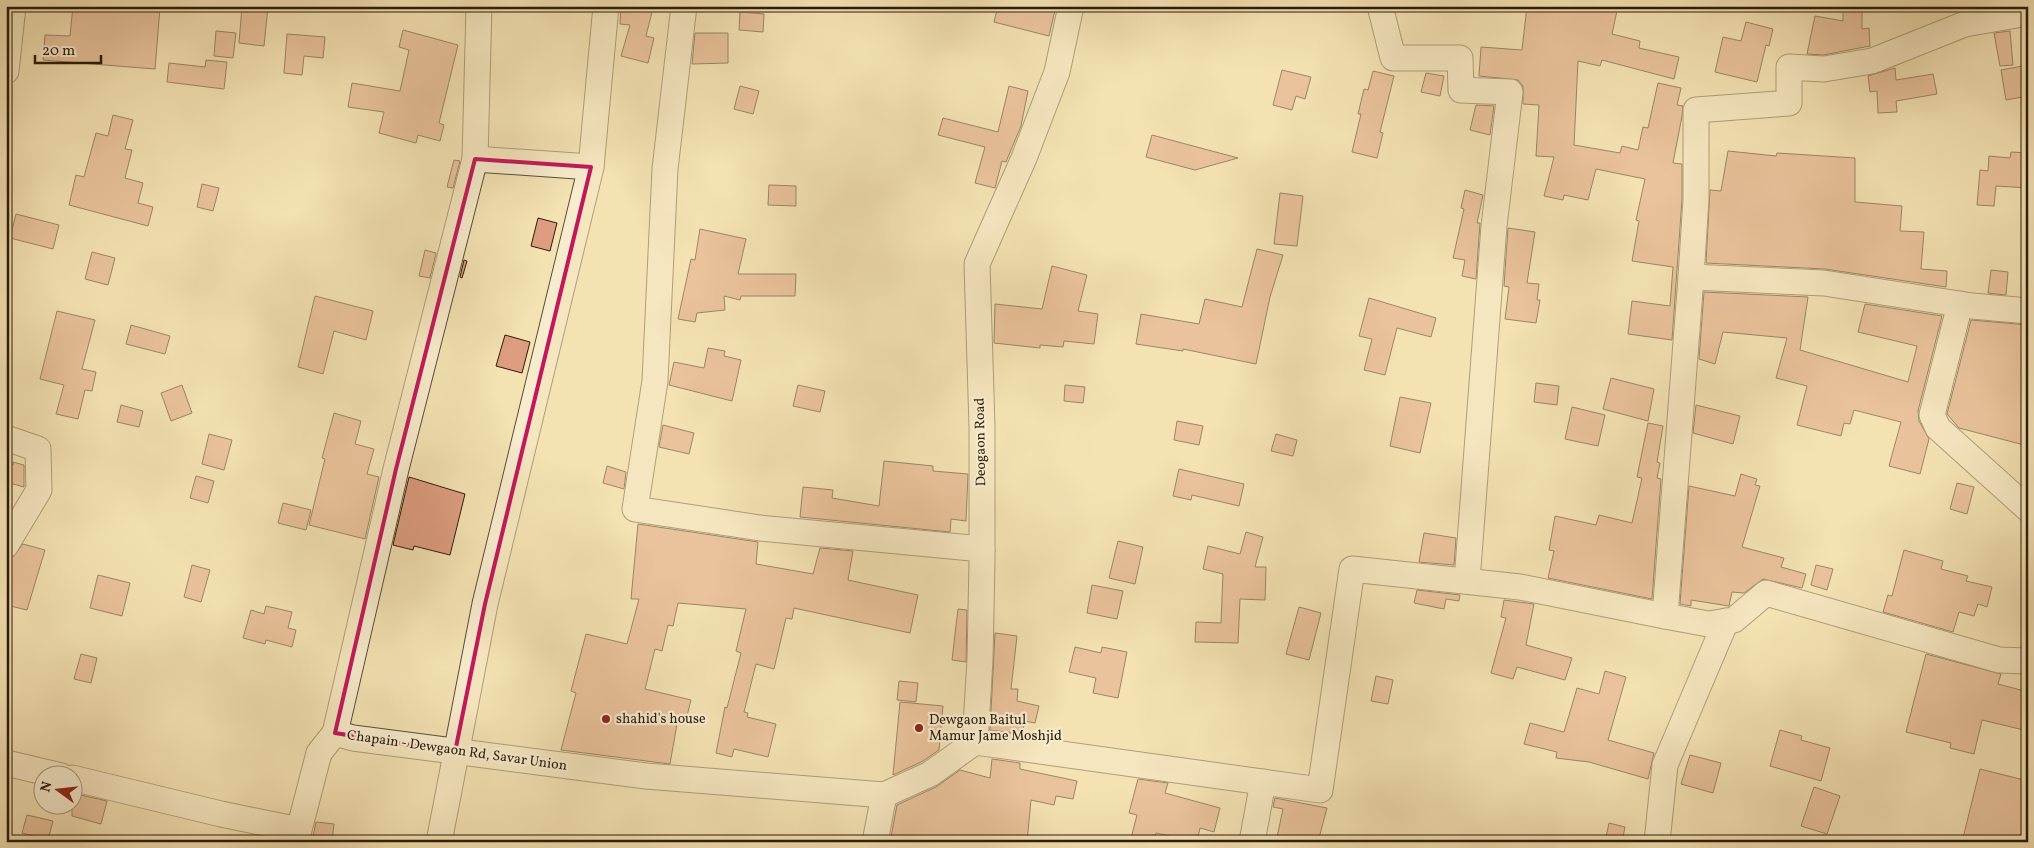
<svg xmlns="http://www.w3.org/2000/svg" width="2034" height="848" font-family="Vollkorn,serif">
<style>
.building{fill:#de9d81;stroke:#2a1b08}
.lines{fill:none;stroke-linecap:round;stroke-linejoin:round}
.minor-casing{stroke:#5c4d33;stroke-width:27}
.minor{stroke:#f8ecce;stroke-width:25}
.marked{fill:none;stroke:#c2185b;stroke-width:4;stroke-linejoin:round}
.poi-dot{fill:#8f2418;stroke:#f8ecce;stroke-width:2}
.labels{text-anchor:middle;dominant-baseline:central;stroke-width:4.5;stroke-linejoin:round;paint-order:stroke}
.street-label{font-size:14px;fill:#2a1b08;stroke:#f8ecce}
.poi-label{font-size:14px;fill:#2a1b08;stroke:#f8ecce;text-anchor:start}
</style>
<rect width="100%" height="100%" fill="#f4e2b3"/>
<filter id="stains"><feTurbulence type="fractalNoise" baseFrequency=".004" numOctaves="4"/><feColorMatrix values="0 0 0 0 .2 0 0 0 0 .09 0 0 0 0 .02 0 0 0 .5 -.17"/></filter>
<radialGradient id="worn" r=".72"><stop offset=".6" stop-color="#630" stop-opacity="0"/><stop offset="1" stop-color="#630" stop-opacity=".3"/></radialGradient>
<g class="building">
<polygon points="73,6 160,8 155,69 43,60 45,35 70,36"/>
<polygon points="242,6 268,6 264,46 239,43"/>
<polygon points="621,6 632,6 652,12 646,36 654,38 648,63 621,56 630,25 620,24"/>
<polygon points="998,6 1056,6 1049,36 994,22"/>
<polygon points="1527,6 1618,6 1612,34 1640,41 1639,48 1679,57 1674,79 1602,60 1600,66 1578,61 1574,145 1620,153 1622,146 1638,150 1643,127 1648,128 1658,83 1681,88 1677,105 1683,106 1682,116 1673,163 1682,164 1682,199 1672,340 1628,334 1632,301 1670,306 1673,267 1632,261 1639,221 1636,220 1645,179 1596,169 1588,200 1564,195 1563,200 1544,196 1554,157 1536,156 1539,105 1523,104 1523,86 1518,80 1479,76 1481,47 1522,50"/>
<polygon points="1843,6 1862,6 1862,29 1869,28 1870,46 1823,55 1807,54 1815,16 1843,21"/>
<polygon points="740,12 764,14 763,32 739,30"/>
<polygon points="1746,22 1773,29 1769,46 1766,45 1757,82 1715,72 1723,37 1741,41"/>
<polygon points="403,30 458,45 439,123 444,125 440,141 418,135 416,143 379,133 384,112 348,107 352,83 400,91 409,50 399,47"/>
<polygon points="216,31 236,33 233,58 214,56"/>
<polygon points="2010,31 2013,65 2000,66 1994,33"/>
<polygon points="695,33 728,33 728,63 692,64"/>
<polygon points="287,34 325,37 323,58 304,56 302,75 284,73"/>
<polygon points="206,60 227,62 224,89 167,82 169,63 205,67"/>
<polygon points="2028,65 2028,96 2006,100 2001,70"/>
<polygon points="1895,68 1896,80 1933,74 1937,94 1896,101 1897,112 1878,113 1877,91 1870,92 1868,76"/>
<polygon points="1282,70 1311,77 1305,99 1296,96 1292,110 1273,105"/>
<polygon points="1373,71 1394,76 1380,132 1383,133 1377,158 1352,152 1361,114 1358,114 1364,89 1368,90"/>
<polygon points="1426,73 1444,76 1440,96 1421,92"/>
<polygon points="740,86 759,91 753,114 734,109"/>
<polygon points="1009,86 1028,91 1021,126 1006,162 1002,161 995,188 975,183 985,147 938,135 943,118 998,132"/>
<polygon points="1476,105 1494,106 1490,135 1470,130"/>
<polygon points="113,115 133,120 125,149 132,150 125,178 143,183 138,203 153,207 148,226 69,205 76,175 84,177 96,133 108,136"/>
<polygon points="1152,135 1238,158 1195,170 1146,157"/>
<polygon points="1728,151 1776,156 1777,153 1855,158 1855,202 1902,206 1900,231 1924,232 1921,269 1947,271 1946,287 1825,269 1706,263 1710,190 1721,191"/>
<polygon points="2011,152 2028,153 2028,188 1996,186 1994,206 1977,205 1980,170 1988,171 1989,156 2010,158"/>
<polygon points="454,160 460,161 453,188 447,187"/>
<polygon points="202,184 219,188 213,211 197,207"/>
<polygon points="769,185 796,186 796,206 768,205"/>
<polygon points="1465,190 1483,195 1477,223 1480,223 1476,279 1462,276 1465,260 1453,258 1464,209 1461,208"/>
<polygon points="1280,193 1303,196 1297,246 1274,244"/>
<polygon points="16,214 59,225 53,249 10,238"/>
<polygon points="538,218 557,223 550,251 531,246"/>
<polygon points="1508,228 1535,232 1527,283 1539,284 1537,300 1540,300 1536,323 1505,319 1509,287 1504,286"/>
<polygon points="700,229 746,239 738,274 796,274 795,296 741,296 740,300 724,296 725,310 697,313 695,322 678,319 691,259 695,260"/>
<polygon points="1257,249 1283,255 1270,297 1256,364 1183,349 1183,351 1136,344 1141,314 1199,324 1205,299 1242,307"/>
<polygon points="425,250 436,253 430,278 419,276"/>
<polygon points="92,252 115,258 108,285 85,279"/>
<polygon points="464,260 467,261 462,278 460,277"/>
<polygon points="1052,266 1087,275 1078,311 1098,314 1094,344 1064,341 1063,347 1040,345 1040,348 994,343 995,304 1042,309"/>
<polygon points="1991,270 2008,272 2006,295 1988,293"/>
<polygon points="1704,292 1808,297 1800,350 1908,382 1917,346 1858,332 1865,304 1942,316 1918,411 1919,421 1929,439 1920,474 1889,466 1901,422 1854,410 1850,424 1844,423 1841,436 1797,425 1807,386 1776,378 1787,338 1723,332 1715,364 1699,359"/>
<polygon points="315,296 373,311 366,340 334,331 323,374 298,367"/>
<polygon points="1369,298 1436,318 1431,337 1397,328 1385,375 1364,370 1372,339 1359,336"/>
<polygon points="57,311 95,320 82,369 96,372 92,391 85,390 78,419 56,414 64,385 40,379"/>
<polygon points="1971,320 2028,325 2028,446 1959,428 1947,414"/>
<polygon points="131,325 170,336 165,354 126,344"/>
<polygon points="505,335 530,342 522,373 496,366"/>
<polygon points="708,348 725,351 724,356 741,360 732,401 669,385 674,362 704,368"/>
<polygon points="1611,378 1654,389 1648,421 1603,409"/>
<polygon points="1536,383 1559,386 1557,405 1534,402"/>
<polygon points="182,385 192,413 171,421 161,393"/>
<polygon points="798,385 825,391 820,412 793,406"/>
<polygon points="1065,385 1085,387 1083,403 1064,401"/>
<polygon points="1400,397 1431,403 1420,453 1390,446"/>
<polygon points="121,405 143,411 139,427 117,422"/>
<polygon points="1696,405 1740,416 1733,444 1693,433"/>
<polygon points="1572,407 1605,415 1598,446 1565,439"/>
<polygon points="334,413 361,421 355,444 374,449 367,474 379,477 365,539 309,525 325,459 322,458"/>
<polygon points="1177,421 1203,426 1199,445 1174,440"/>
<polygon points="1648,423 1663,426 1657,462 1660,463 1657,478 1661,479 1652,599 1548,578 1554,551 1549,550 1555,516 1596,525 1599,515 1632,523 1642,478 1637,477"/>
<polygon points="663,425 694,433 689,454 659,447"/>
<polygon points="209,434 232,440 224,470 202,464"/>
<polygon points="1276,434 1297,440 1293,456 1271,451"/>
<polygon points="884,461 933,466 933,471 968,474 966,521 951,519 950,532 800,517 803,487 833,490 832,498 879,506"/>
<polygon points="13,462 24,465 24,487 6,482 6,463 13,465"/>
<polygon points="607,466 626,472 624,489 603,483"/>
<polygon points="1179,469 1244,484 1239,506 1192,495 1191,500 1173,496"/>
<polygon points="1741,474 1757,479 1755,485 1760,486 1742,547 1784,558 1781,567 1806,574 1802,588 1763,579 1744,593 1732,592 1729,606 1691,600 1691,606 1680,604 1689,486 1735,496"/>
<polygon points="196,476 214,481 208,503 190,498"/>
<polygon points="409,477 465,494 450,555 414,546 413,550 393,545"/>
<polygon points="1957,483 1974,487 1967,514 1950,509"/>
<polygon points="283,503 311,510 306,530 278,523"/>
<polygon points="638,524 758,542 756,564 813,574 820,548 853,551 848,580 918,595 910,633 794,608 792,619 786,618 774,669 756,664 744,712 748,713 747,717 776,724 768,757 734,749 732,757 716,753 725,707 727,708 741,653 736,651 746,609 678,603 673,626 668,625 662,651 655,649 645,689 691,700 686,720 678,718 670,764 561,750 576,693 571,691 586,634 627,644 639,599 631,599"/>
<polygon points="1246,532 1263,537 1255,567 1266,567 1265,600 1240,599 1238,643 1195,642 1196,622 1221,623 1223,574 1203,569 1208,546 1240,554"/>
<polygon points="1424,533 1456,538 1454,565 1419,562"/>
<polygon points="1118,541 1143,547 1135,584 1109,578"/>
<polygon points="23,544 45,550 27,610 6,605 8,559 13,557"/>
<polygon points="1904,550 1943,561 1941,569 1968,576 1966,581 1992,587 1987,607 1978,604 1974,616 1959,612 1953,632 1883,612 1888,595 1892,596"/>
<polygon points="192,565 210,570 201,602 184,597"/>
<polygon points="1816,565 1833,569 1827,590 1811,585"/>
<polygon points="98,575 130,583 122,616 90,608"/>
<polygon points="1092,585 1123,591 1117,619 1087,613"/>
<polygon points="1417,590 1460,595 1459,601 1446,599 1444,609 1414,603"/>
<polygon points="1504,600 1534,604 1526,645 1572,658 1565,680 1517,667 1513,679 1491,673 1506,618 1501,617"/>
<polygon points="266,606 292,612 288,628 296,630 292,647 266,640 265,644 243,638 251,610 264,614"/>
<polygon points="1299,607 1321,613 1309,660 1286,654"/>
<polygon points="958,609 967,610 966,662 952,660"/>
<polygon points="995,633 1017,636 1011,689 1018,689 1017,701 1039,706 1035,723 1024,721 1023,734 990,730"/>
<polygon points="1075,647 1101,653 1102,647 1127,652 1118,698 1093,693 1096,678 1069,672"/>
<polygon points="81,654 97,658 91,683 74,679"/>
<polygon points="1926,654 2001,674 1998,684 2028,692 2028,731 1982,720 1974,754 1950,748 1951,743 1906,732"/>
<polygon points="1605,671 1626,677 1608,740 1654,753 1648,779 1589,762 1556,758 1557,752 1524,744 1530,723 1564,732 1577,688 1599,694"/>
<polygon points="1376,676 1393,680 1388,704 1371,701"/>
<polygon points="899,681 918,683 916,702 897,700"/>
<polygon points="900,702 943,706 939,750 923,761 893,775"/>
<polygon points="1780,730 1802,736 1801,740 1830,748 1821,781 1770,766"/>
<polygon points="1690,755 1721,763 1713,793 1681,784"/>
<polygon points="992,759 1020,763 1020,769 1077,781 1073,799 1056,796 1054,805 1031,800 1027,842 890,842 897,805 936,787 960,770 990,778"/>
<polygon points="1980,769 2028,781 2028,842 1962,842"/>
<polygon points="1138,779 1168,783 1165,793 1220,808 1214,832 1200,828 1197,842 1156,833 1153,842 1130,842 1137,815 1129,813"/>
<polygon points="1814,787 1840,796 1827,834 1801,826"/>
<polygon points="72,793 107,801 101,824 72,816"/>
<polygon points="1275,798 1327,808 1318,842 1276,842 1283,809 1273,807"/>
<polygon points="27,815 53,821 48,840 22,833"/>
<polygon points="316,822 334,824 332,842 312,842"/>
<polygon points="1609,823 1625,827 1622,842 1605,842"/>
</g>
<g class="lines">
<g class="minor-casing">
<g id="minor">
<polyline points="479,6 475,159 591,167"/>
<polyline points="684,6 665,169 655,381 635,509 760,528 982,549"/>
<polyline points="1380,6 1393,58 1460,58 1461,90 1510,92 1494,226 1467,581"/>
<polyline points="6,71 13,6"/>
<polyline points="1691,277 1696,199 1696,110 1789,103 1789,67 1824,69 1872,61 1965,24 2028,13"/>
<polyline points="1960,304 1932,415 1938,428 2028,509"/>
<polyline points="6,438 38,449 39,490 6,545"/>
<polyline points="1665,616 1708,624 1734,620 1766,593 1999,660 2028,661"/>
<polyline points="335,733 396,469 475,159"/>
<polyline points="975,742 1320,790 1352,569 1520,587 1665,616 1691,277 1824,283 1972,306 2028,311"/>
<polyline points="6,763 61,776"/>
<polyline points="72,778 221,814 299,830 319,753 335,733 353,738 646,776 884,795 930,774 975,742 980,660 982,561 982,427 977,264 1024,158 1057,72 1071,6"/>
<polyline points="439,842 485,604 591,167 606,6"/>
<polyline points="875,842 884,795"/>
<polyline points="1252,842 1263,782"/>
<polyline points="1657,842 1665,765 1726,621"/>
</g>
</g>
<use href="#minor" class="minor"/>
</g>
<path d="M0 0H2034V848H0ZM 475,159 L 591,167 L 485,604 L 455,752 L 335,733 L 396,469 Z" fill="#f4e2b3" fill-opacity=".55" fill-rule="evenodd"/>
<path class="marked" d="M 475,159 L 591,167 L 485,604 L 455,752 L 335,733 L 396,469 Z"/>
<g class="poi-dot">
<circle cx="606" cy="719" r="5"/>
<circle cx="919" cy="728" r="5"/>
</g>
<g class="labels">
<g class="street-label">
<text transform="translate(981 442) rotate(-91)">Deogaon Road</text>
<text transform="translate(457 751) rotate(8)">Chapain - Dewgaon Rd, Savar Union</text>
</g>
<g class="poi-label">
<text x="616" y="719">shahid's house</text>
<text x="929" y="720">Dewgaon Baitul<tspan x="929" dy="16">Mamur Jame Moshjid</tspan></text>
</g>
</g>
<rect width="2034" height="848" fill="none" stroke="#f4e2b3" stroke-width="25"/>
<rect x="8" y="8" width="2019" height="833" fill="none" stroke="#2a1b08" stroke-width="2.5"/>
<rect x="12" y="12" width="2009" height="823" fill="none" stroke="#2a1b08"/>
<g transform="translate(58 790) rotate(285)"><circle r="24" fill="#f8ecce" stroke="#a6987f"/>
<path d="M0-4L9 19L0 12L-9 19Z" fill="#8f2418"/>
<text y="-8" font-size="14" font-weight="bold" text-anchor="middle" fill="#2a1b08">N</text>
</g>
<path d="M35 55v8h66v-8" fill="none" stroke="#2a1b08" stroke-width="2.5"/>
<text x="42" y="55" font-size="15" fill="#2a1b08" stroke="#f8ecce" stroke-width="4" paint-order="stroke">20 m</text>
<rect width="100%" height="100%" filter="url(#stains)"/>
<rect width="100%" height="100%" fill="url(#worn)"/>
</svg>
